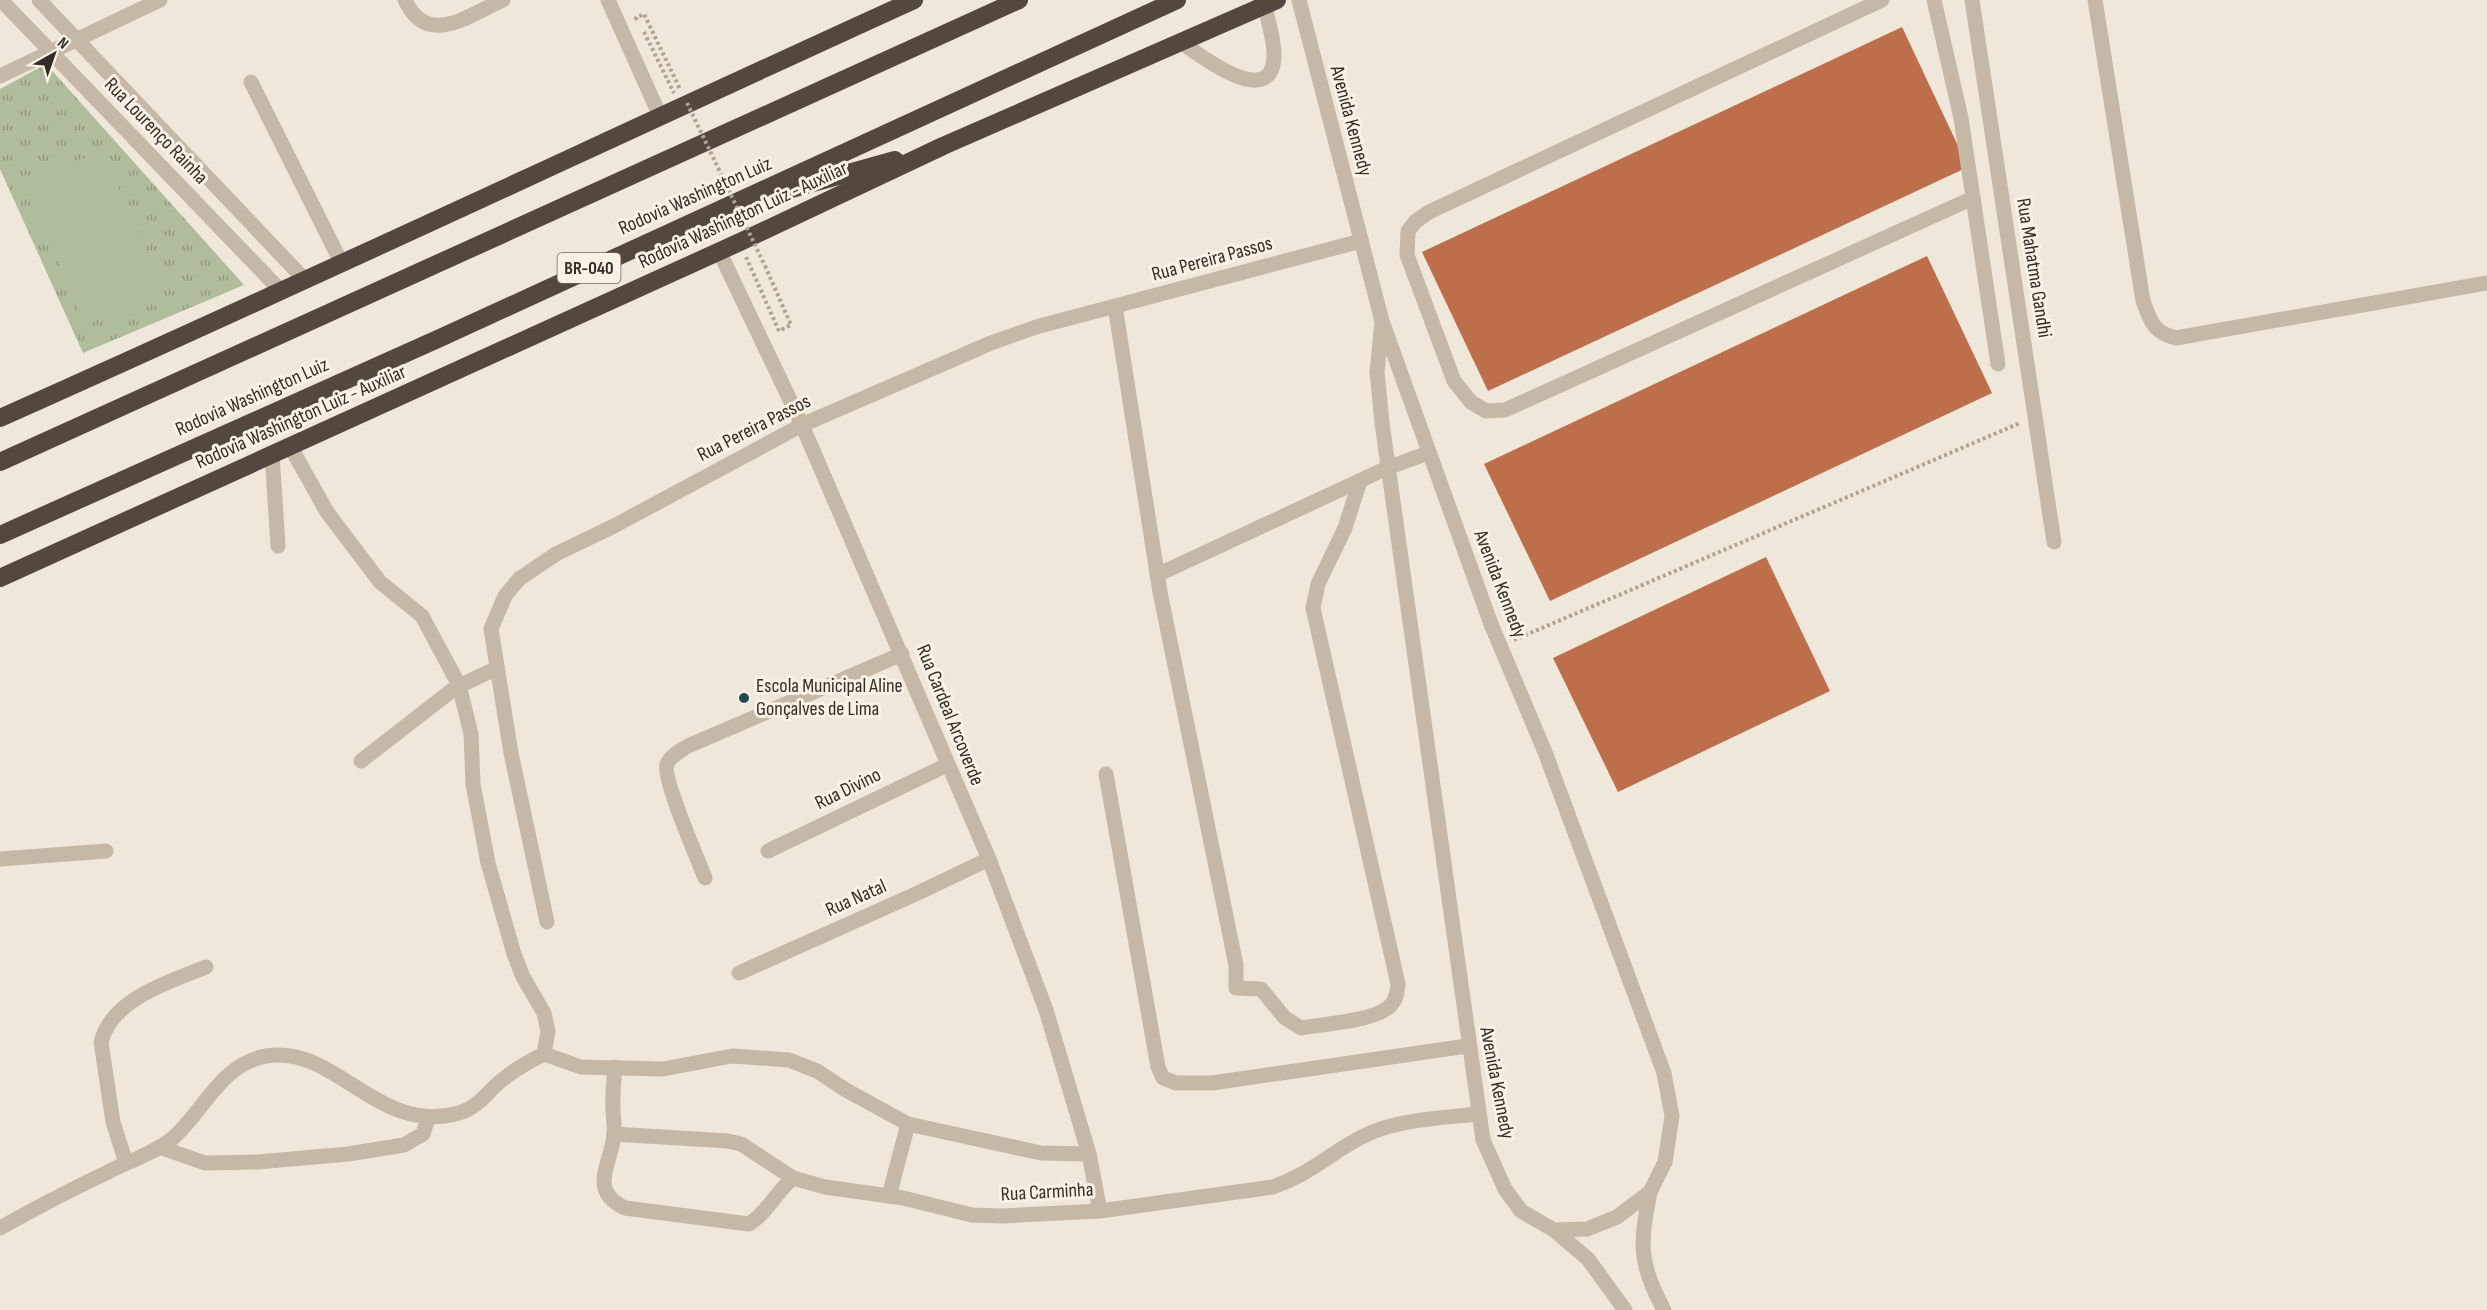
<svg xmlns="http://www.w3.org/2000/svg" width="2487" height="1310" font-family="'Sofia Sans Condensed',sans-serif">
<style>
.park{fill:url(#park-tufts)}
.garden{fill:#b0bd9c}
.building{fill:#bd6e4b}
.lines{fill:none;stroke-linecap:round;stroke-linejoin:round}
.path{stroke:#b2a292;stroke-width:4;stroke-dasharray:3 3;stroke-linecap:butt}
.minor{stroke:#c6b8a7;stroke-width:15}
.highway{stroke:#54473f;stroke-width:18}
.path-bridge{stroke:#b2a292;stroke-width:4;stroke-dasharray:3 3;stroke-linecap:butt}
.poi-dot{fill:#204b52;stroke:#f8f1e6;stroke-width:2}
.labels{text-anchor:middle;dominant-baseline:central;stroke-width:6;stroke-linejoin:round;paint-order:stroke}
.shield{fill:#f8f1e6;stroke:#6f6760;stroke-width:1.5}
.shield-label{font-size:18px;font-weight:bold;fill:#342c27}
.street-label{font-size:20px;fill:#342c27;stroke:#f8f1e6}
.poi-label{font-size:20px;fill:#342c27;stroke:#f8f1e6;text-anchor:start}
</style>
<defs>
<pattern id="park-tufts" width="24" height="20" patternUnits="userSpaceOnUse" patternTransform="scale(1.5)"><rect width="24" height="20" fill="#b0bd9c"/><path d="M3 7l-1-3M5 7V3M7 7l1-3M15 17l-1-3M17 17v-4M19 17l1-3" fill="none" stroke="#909a7f"/></pattern>
</defs>
<rect width="100%" height="100%" fill="#efe7da"/>
<polygon class="park" points="46,64 244,285 83,353 0,169 0,89"/>
<polygon class="garden" points="102,150 164,293 86,325 23,184"/>
<g class="building">
<polygon points="1902,27 1968,167 1488,391 1422,252"/>
<polygon points="1927,256 1992,393 1550,601 1484,464"/>
<polygon points="1766,557 1830,691 1618,792 1553,658"/>
</g>
<g class="lines">
<g class="path">
<polyline points="637,20 636,18 644,14 680,89"/>
<polyline points="644,32 674,93"/>
<polyline points="746,257 779,331 791,325 766,268"/>
<polyline points="1514,640 2020,423"/>
</g>
<g class="minor">
<polyline points="1,0 281,291"/>
<polyline points="39,0 304,279"/>
<path d="M 405,0 C 427,48 467,16 503,0"/>
<polyline points="608,0 660,116"/>
<polyline points="1299,0 1382,321 1491,624 1545,752 1664,1073 1672,1116 1665,1162 1650,1192 1617,1217 1587,1229 1554,1230 1521,1211 1505,1189 1483,1140 1382,423 1377,372 1382,321"/>
<polyline points="1882,0 1429,212 1416,221 1408,231 1407,255 1454,381 1471,402 1486,411 1505,410 1973,198"/>
<polyline points="1934,0 1961,118 1998,364"/>
<polyline points="1972,0 2054,542"/>
<path d="M 2095,0 L 2143,301 C 2151,322 2153,332 2176,338 L 2487,283"/>
<path d="M 1179,41 C 1196,52 1263,106 1273,65 C 1277,48 1268,23 1265,5"/>
<polyline points="0,76 160,0"/>
<polyline points="251,82 342,264"/>
<polyline points="719,251 802,425 989,859 1046,1010 1089,1154 1100,1211"/>
<path d="M 1115,306 L 1160,592 L 1236,965 L 1236,988 L 1261,989 L 1285,1018 L 1301,1028 C 1323,1024 1377,1021 1391,1005 C 1397,999 1397,992 1398,984 L 1313,608 L 1318,584 L 1345,528 L 1360,481"/>
<polyline points="290,446 327,512 380,582 422,616 459,685 471,734 473,784 488,863 514,954 523,977 544,1013 548,1031 544,1054"/>
<polyline points="272,454 278,546"/>
<polyline points="1157,575 1387,468 1428,453"/>
<polyline points="361,761 455,688 497,668"/>
<polyline points="1106,774 1158,1067 1163,1078 1176,1083 1212,1083 1467,1046"/>
<polyline points="768,851 947,765"/>
<polyline points="0,859 106,851"/>
<path d="M 705,878 C 698,859 662,778 667,764 C 671,755 680,751 688,746 L 902,654"/>
<polyline points="547,922 511,753 491,629 505,596 519,579 556,554 614,526 802,425 991,343 1036,327 1361,241"/>
<polyline points="739,973 918,893 989,859"/>
<path d="M 615,1067 C 614,1081 612,1096 613,1110 C 613,1118 615,1126 614,1134 C 612,1163 587,1190 625,1208 L 749,1224 C 767,1213 776,1192 793,1178"/>
<path d="M 614,1134 L 728,1141 L 741,1144 L 793,1178 L 825,1187 L 903,1198 L 972,1215 L 1002,1216 L 1100,1211 L 1273,1187 C 1313,1173 1334,1149 1370,1133 C 1403,1119 1442,1118 1478,1114"/>
<polyline points="159,1147 205,1163 258,1162 348,1154 404,1145 423,1134 428,1118"/>
<path d="M 126,1163 L 113,1122 L 101,1042 C 112,999 168,982 206,967"/>
<path d="M 1650,1192 C 1640,1244 1638,1262 1664,1310"/>
<polyline points="889,1196 908,1124"/>
<path d="M 0,1228 C 36,1208 72,1189 108,1172 C 129,1161 155,1153 173,1138 C 204,1111 221,1064 266,1056 C 336,1044 377,1136 459,1113 C 479,1107 487,1092 502,1080 C 514,1070 530,1061 544,1054 L 581,1067 L 663,1069 L 732,1056 L 789,1060 L 817,1071 L 846,1090 L 908,1124 L 1041,1153 L 1089,1154"/>
<polyline points="1554,1230 1588,1259 1625,1310"/>
</g>
<g class="highway">
<polyline points="777,193 895,160"/>
<path d="M 0,418 C 306,282 609,139 914,0"/>
<polyline points="0,462 1019,0"/>
<polyline points="0,535 440,338 1177,0"/>
<polyline points="0,578 740,242 943,146 1277,0"/>
</g>
<polyline class="path-bridge" points="687,103 766,268"/>
</g>
<circle class="poi-dot" cx="744" cy="698" r="6"/>
<g class="labels">
<rect class="shield" x="557.5" y="253" width="63" height="30" rx="4.5"/>
<g class="shield-label">
<text x="589" y="268">BR-040</text>
</g>
<g class="street-label">
<text transform="translate(1351 121) rotate(75)">Avenida Kennedy</text>
<text transform="translate(156 131) rotate(46)">Rua Lourenço Rainha</text>
<text transform="translate(695 196) rotate(-24)">Rodovia Washington Luiz</text>
<text transform="translate(743 215) rotate(-25)">Rodovia Washington Luiz - Auxiliar</text>
<text transform="translate(1212 259) rotate(-15)">Rua Pereira Passos</text>
<text transform="translate(2034 268) rotate(81)">Rua Mahatma Gandhi</text>
<text transform="translate(252 397) rotate(-24)">Rodovia Washington Luiz</text>
<text transform="translate(301 417) rotate(-24)">Rodovia Washington Luiz - Auxiliar</text>
<text transform="translate(754 428) rotate(-27)">Rua Pereira Passos</text>
<text transform="translate(1500 584) rotate(69)">Avenida Kennedy</text>
<text transform="translate(950 715) rotate(68)">Rua Cardeal Arcoverde</text>
<text transform="translate(848 789) rotate(-26)">Rua Divino</text>
<text transform="translate(856 898) rotate(-24)">Rua Natal</text>
<text transform="translate(1497 1083) rotate(79)">Avenida Kennedy</text>
<text transform="translate(1047 1192) rotate(-3)">Rua Carminha</text>
</g>
<g class="poi-label">
<text x="756" y="686">Escola Municipal Aline<tspan x="756" dy="23">Gonçalves de Lima</tspan></text>
</g>
</g>
<g transform="translate(54 54) rotate(40)" stroke="#f8f1e6" stroke-width="4.5" paint-order="stroke">
<path d="M0-4.5L10 22L0 15L-10 22Z" fill="#342c27"/>
<text y="-9" font-size="16" font-weight="bold" text-anchor="middle" fill="#342c27">N</text>
</g>
</svg>
